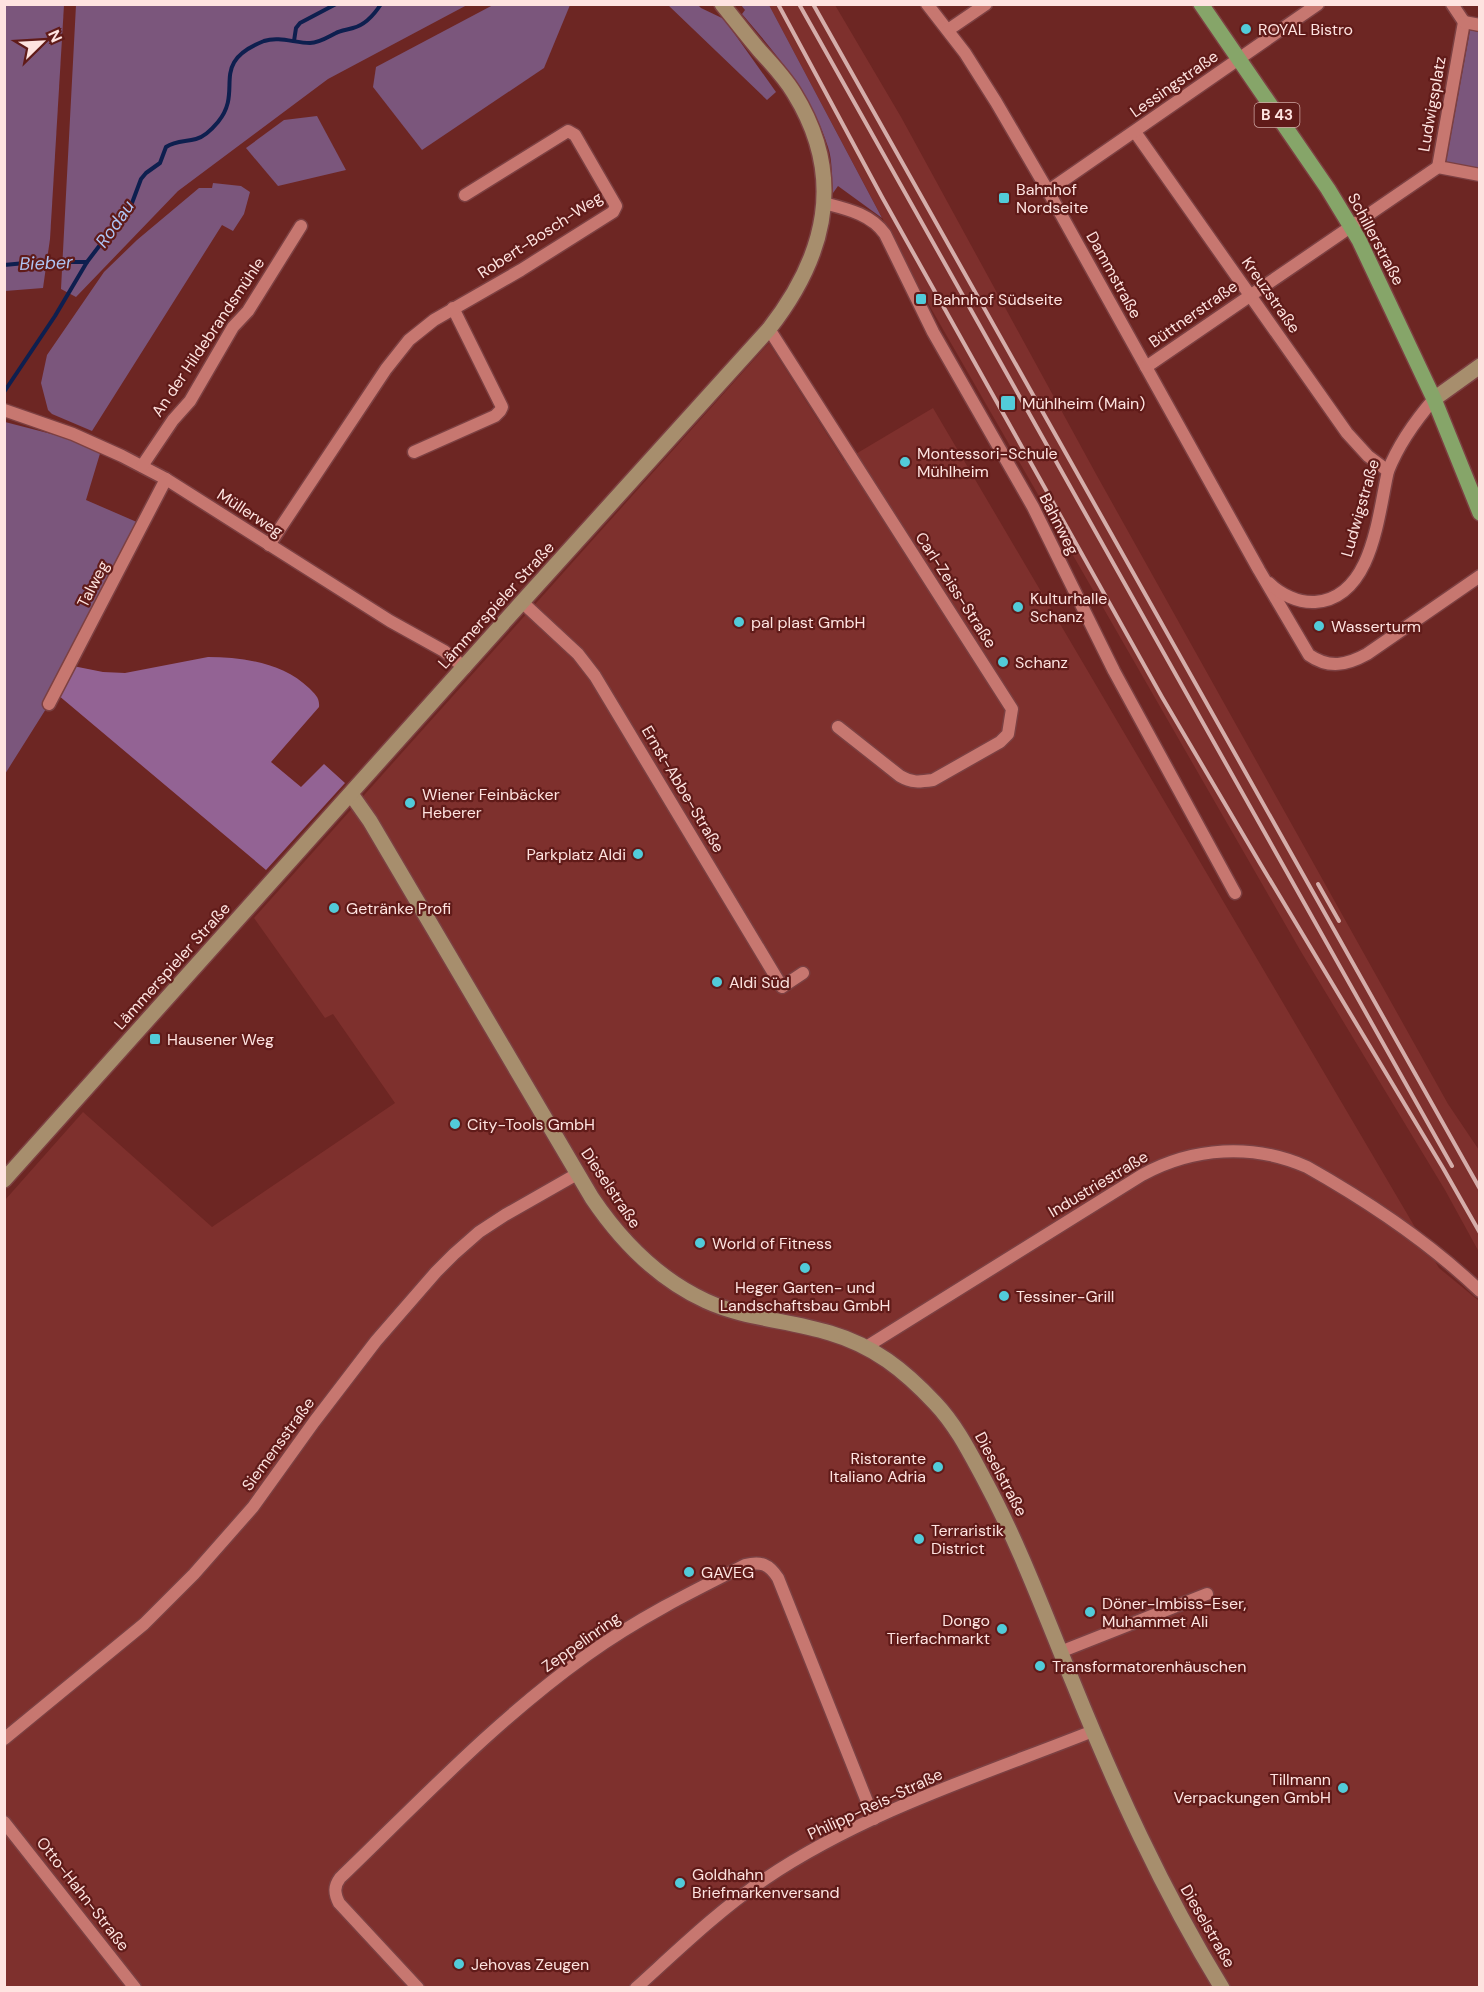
<svg xmlns="http://www.w3.org/2000/svg" width="1484" height="1992" font-family="'DM Sans',sans-serif">
<style>
.built{fill:#7e302d}
.green{fill:#7b567c}
.forest{fill:#936394}
.lines{fill:none;stroke-linecap:round;stroke-linejoin:round}
.stream{stroke:#0e1f4f;stroke-width:4}
.street-casing{stroke:#7c4042;stroke-width:15}
.secondary-casing{stroke:#7c4042;stroke-width:18}
.primary-casing{stroke:#7c4042;stroke-width:18}
.street{stroke:#c77770;stroke-width:12}
.secondary{stroke:#a78e6d;stroke-width:15}
.primary{stroke:#86a569;stroke-width:15}
.rail{stroke:#d5adaa;stroke-width:4}
.poi-dot{fill:#52cbd9;stroke:#601b19;stroke-width:2}
.labels{text-anchor:middle;dominant-baseline:central;stroke-width:4.5;stroke-linejoin:round;paint-order:stroke}
.shield{fill:#601b19;stroke:#cfa7a4;stroke-width:1.5}
.shield-label{font-size:15px;font-weight:bold;fill:#fee3e0}
.poi-label{font-size:16px;fill:#fee3e0;stroke:#601b19;text-anchor:start}
.street-label{font-size:16px;fill:#fee3e0;stroke:#601b19}
.water-label{font-size:18px;font-style:italic;fill:#aec4f4;stroke:#601b19}
</style>
<rect width="100%" height="100%" fill="#6d2623"/>
<g class="built">
<polygon points="769,5 835,5 901,117 1096,474 1448,1104 1479,1150 1479,1252 1445,1190 1300,950 921,291"/>
<polygon points="769,343 844,461 933,408 1439,1268 1479,1301 1479,1987 5,1988 5,1200 83,1112 212,1227 395,1103 333,1014 325,1018 254,918"/>
</g>
<g class="green">
<polygon points="5,4 64,5 50,239 43,288 5,291"/>
<polygon points="76,5 76,4 467,5 328,79 178,191 76,297 61,289"/>
<polygon points="493,5 570,5 544,68 422,150 373,87 376,67"/>
<polygon points="668,5 698,5 701,8 724,19 776,92 767,100"/>
<path d="M 741,5 L 769,5 L 882,218 L 838,186 L 833,193 C 831,178 833,161 828,147 C 812,95 776,54 742,14 L 745,10 Z"/>
<polygon points="1470,30 1479,32 1479,168 1446,162"/>
<polygon points="317,116 346,170 278,186 246,148 284,120"/>
<polygon points="213,183 241,186 250,192 244,214 233,231 222,225 92,431 52,414 48,410 41,383 47,355 104,272 137,240 199,188 212,188"/>
<polygon points="5,422 102,447 86,500 146,526 73,666 5,774"/>
</g>
<path class="forest" d="M 208,657 C 243,657 283,663 309,688 C 315,694 320,698 319,707 L 271,762 L 301,787 L 324,764 L 345,783 L 266,870 L 58,695 L 73,666 L 103,672 L 125,673 Z"/>
<g class="lines">
<g class="stream">
<polyline points="294,41 296,28 300,23 336,4"/>
<polyline points="4,265 36,262 87,262"/>
<path d="M 4,392 L 55,316 L 87,262 L 132,203 L 141,179 L 146,173 L 160,163 L 166,147 C 176,140 185,142 196,139 C 204,137 213,128 218,122 C 245,89 207,64 264,41 C 279,36 295,43 310,43 C 319,43 328,37 336,33 C 341,30 347,30 353,28 C 365,25 374,15 381,4"/>
</g>
<g class="street-casing">
<g id="street">
<path d="M 927,4 L 965,53 L 996,102 L 1048,191 L 1259,570 L 1309,655 C 1329,669 1347,665 1367,654 L 1480,576"/>
<polyline points="1452,4 1464,22"/>
<polyline points="1464,22 1438,167 1480,175"/>
<polyline points="1464,22 1480,25"/>
<polyline points="948,30 986,4"/>
<polyline points="1135,132 1347,433 1368,456 1388,471"/>
<polyline points="1048,191 1318,4"/>
<path d="M 824,203 C 847,209 871,214 885,234 L 933,332 L 1033,507 L 1114,671 L 1235,893"/>
<path d="M 769,329 L 1012,709 L 1008,734 L 1000,742 L 933,780 C 919,782 912,783 900,776 L 838,727"/>
<polyline points="1146,367 1438,167"/>
<polyline points="4,410 73,434 122,456 166,479 390,621 444,651 465,668"/>
<polyline points="414,452 495,416 500,411 502,407 453,308"/>
<polyline points="142,466 173,420 190,401 233,327 248,311 301,226"/>
<polyline points="269,545 386,369 409,340 434,320 521,270 613,212 616,206 575,135 568,131 465,195"/>
<path d="M 1269,583 C 1280,594 1298,603 1315,602 C 1373,598 1378,514 1388,471 C 1399,443 1415,421 1434,399"/>
<polyline points="522,602 578,654 595,676 782,987 803,973"/>
<polyline points="49,704 166,479"/>
<path d="M 866,1347 L 1142,1175 C 1193,1147 1253,1143 1307,1167 C 1369,1202 1429,1242 1480,1291"/>
<polyline points="1060,1652 1207,1594"/>
<polyline points="4,1739 144,1624 194,1574 253,1507 314,1422 376,1341 436,1272 454,1254 479,1232 505,1215 577,1174"/>
<polyline points="4,1822 135,1988"/>
<path d="M 418,1988 L 339,1903 C 334,1893 334,1886 340,1878 C 420,1801 497,1719 587,1655 C 637,1619 691,1592 745,1565 C 761,1561 769,1564 778,1578 L 874,1819"/>
<path d="M 636,1988 C 678,1950 718,1911 765,1879 C 864,1812 982,1775 1093,1731"/>
</g>
</g>
<g class="secondary-casing">
<g id="secondary">
<polyline points="1434,399 1480,366"/>
<path d="M 351,794 L 370,821 L 592,1198 C 621,1241 658,1279 706,1301 C 745,1319 789,1320 830,1333 C 874,1346 904,1370 935,1403 C 956,1425 970,1453 984,1479 C 1019,1544 1044,1612 1072,1680 C 1115,1786 1162,1890 1222,1988"/>
<path d="M 4,1180 L 522,602 L 769,329 C 826,256 846,177 794,93 C 785,78 772,64 760,51 C 747,36 735,20 722,4"/>
</g>
</g>
<g class="primary-casing">
<polyline id="primary" points="1201,4 1328,189 1359,240 1434,399 1480,513"/>
</g>
<use href="#street" class="street"/>
<use href="#secondary" class="secondary"/>
<use href="#primary" class="primary"/>
<g class="rail">
<polyline points="778,4 882,197 1162,697 1261,865 1443,1168 1480,1233"/>
<polyline points="799,4 1452,1166"/>
<polyline points="813,4 1480,1189"/>
<polyline points="1318,884 1339,921"/>
</g>
</g>
<g class="poi-dot">
<circle cx="1246" cy="29" r="6"/>
<rect x="998" y="192" width="12" height="12" rx="3"/>
<rect x="915" y="293" width="12" height="12" rx="3"/>
<rect x="1000" y="395" width="16" height="16" rx="3"/>
<circle cx="905" cy="462" r="6"/>
<circle cx="1018" cy="607" r="6"/>
<circle cx="739" cy="622" r="6"/>
<circle cx="1319" cy="626" r="6"/>
<circle cx="1003" cy="662" r="6"/>
<circle cx="410" cy="803" r="6"/>
<circle cx="638" cy="854" r="6"/>
<circle cx="334" cy="908" r="6"/>
<circle cx="717" cy="982" r="6"/>
<rect x="149" y="1033" width="12" height="12" rx="3"/>
<circle cx="455" cy="1124" r="6"/>
<circle cx="700" cy="1243" r="6"/>
<circle cx="805" cy="1268" r="6"/>
<circle cx="1004" cy="1296" r="6"/>
<circle cx="938" cy="1467" r="6"/>
<circle cx="919" cy="1539" r="6"/>
<circle cx="689" cy="1572" r="6"/>
<circle cx="1090" cy="1612" r="6"/>
<circle cx="1002" cy="1629" r="6"/>
<circle cx="1040" cy="1666" r="6"/>
<circle cx="1343" cy="1788" r="6"/>
<circle cx="680" cy="1883" r="6"/>
<circle cx="459" cy="1964" r="6"/>
</g>
<g class="labels">
<rect class="shield" x="1254.5" y="103" width="45" height="24" rx="4.5"/>
<g class="shield-label">
<text x="1277" y="115">B 43</text>
</g>
<g class="poi-label">
<text x="1258" y="29">ROYAL Bistro</text>
<text x="1016" y="189">Bahnhof<tspan x="1016" dy="18">Nordseite</tspan></text>
<text x="933" y="299">Bahnhof Südseite</text>
<text x="1022" y="403">Mühlheim (Main)</text>
<text x="917" y="453">Montessori-Schule<tspan x="917" dy="18">Mühlheim</tspan></text>
<text x="1030" y="598">Kulturhalle<tspan x="1030" dy="18">Schanz</tspan></text>
<text x="751" y="622">pal plast GmbH</text>
<text x="1331" y="626">Wasserturm</text>
<text x="1015" y="662">Schanz</text>
<text x="422" y="794">Wiener Feinbäcker<tspan x="422" dy="18">Heberer</tspan></text>
<text x="626" y="854" text-anchor="end">Parkplatz Aldi</text>
<text x="346" y="908">Getränke Profi</text>
<text x="729" y="982">Aldi Süd</text>
<text x="167" y="1039">Hausener Weg</text>
<text x="467" y="1124">City-Tools GmbH</text>
<text x="712" y="1243">World of Fitness</text>
<text x="805" y="1287" text-anchor="middle">Heger Garten- und<tspan x="805" dy="18">Landschaftsbau GmbH</tspan></text>
<text x="1016" y="1296">Tessiner-Grill</text>
<text x="926" y="1458" text-anchor="end">Ristorante<tspan x="926" dy="18">Italiano Adria</tspan></text>
<text x="931" y="1530">Terraristik<tspan x="931" dy="18">District</tspan></text>
<text x="701" y="1572">GAVEG</text>
<text x="1102" y="1603">Döner-Imbiss-Eser,<tspan x="1102" dy="18">Muhammet Ali</tspan></text>
<text x="990" y="1620" text-anchor="end">Dongo<tspan x="990" dy="18">Tierfachmarkt</tspan></text>
<text x="1052" y="1666">Transformatorenhäuschen</text>
<text x="1331" y="1779" text-anchor="end">Tillmann<tspan x="1331" dy="18">Verpackungen GmbH</tspan></text>
<text x="692" y="1874">Goldhahn<tspan x="692" dy="18">Briefmarkenversand</tspan></text>
<text x="471" y="1964">Jehovas Zeugen</text>
</g>
<g class="street-label">
<text transform="translate(1174 84) rotate(-35)">Lessingstraße</text>
<text transform="translate(1432 104) rotate(-80)">Ludwigsplatz</text>
<text transform="translate(540 235) rotate(-33)">Robert-Bosch-Weg</text>
<text transform="translate(1376 239) rotate(62)">Schillerstraße</text>
<text transform="translate(1114 275) rotate(61)">Dammstraße</text>
<text transform="translate(1271 295) rotate(55)">Kreuzstraße</text>
<text transform="translate(1193 314) rotate(-35)">Büttnerstraße</text>
<text transform="translate(208 337) rotate(-56)">An der Hildebrandsmühle</text>
<text transform="translate(1360 508) rotate(-74)">Ludwigstraße</text>
<text transform="translate(250 513) rotate(33)">Müllerweg</text>
<text transform="translate(1059 524) rotate(63)">Bahnweg</text>
<text transform="translate(93 584) rotate(-63)">Talweg</text>
<text transform="translate(956 590) rotate(57)">Carl-Zeiss-Straße</text>
<text transform="translate(496 605) rotate(-48)">Lämmerspieler Straße</text>
<text transform="translate(683 789) rotate(59)">Ernst-Abbe-Straße</text>
<text transform="translate(172 966) rotate(-48)">Lämmerspieler Straße</text>
<text transform="translate(1098 1184) rotate(-31)">Industriestraße</text>
<text transform="translate(611 1188) rotate(56)">Dieselstraße</text>
<text transform="translate(278 1444) rotate(-54)">Siemensstraße</text>
<text transform="translate(1001 1474) rotate(62)">Dieselstraße</text>
<text transform="translate(581 1642) rotate(-35)">Zeppelinring</text>
<text transform="translate(875 1804) rotate(-25)">Philipp-Reis-Straße</text>
<text transform="translate(83 1894) rotate(52)">Otto-Hahn-Straße</text>
<text transform="translate(1208 1926) rotate(60)">Dieselstraße</text>
</g>
<g class="water-label">
<text transform="translate(115 224) rotate(-55)">Rodau</text>
<text transform="translate(46 263) rotate(-2)">Bieber</text>
</g>
</g>
<rect width="1484" height="1992" fill="none" stroke="#fee3e0" stroke-width="12"/>
<g transform="translate(42 42) rotate(66)" stroke="#601b19" stroke-width="4.5" paint-order="stroke">
<path d="M0-4.5L10 22L0 15L-10 22Z" fill="#fee3e0"/>
<text y="-9" font-size="16" font-weight="bold" text-anchor="middle" fill="#fee3e0">N</text>
</g>
</svg>
